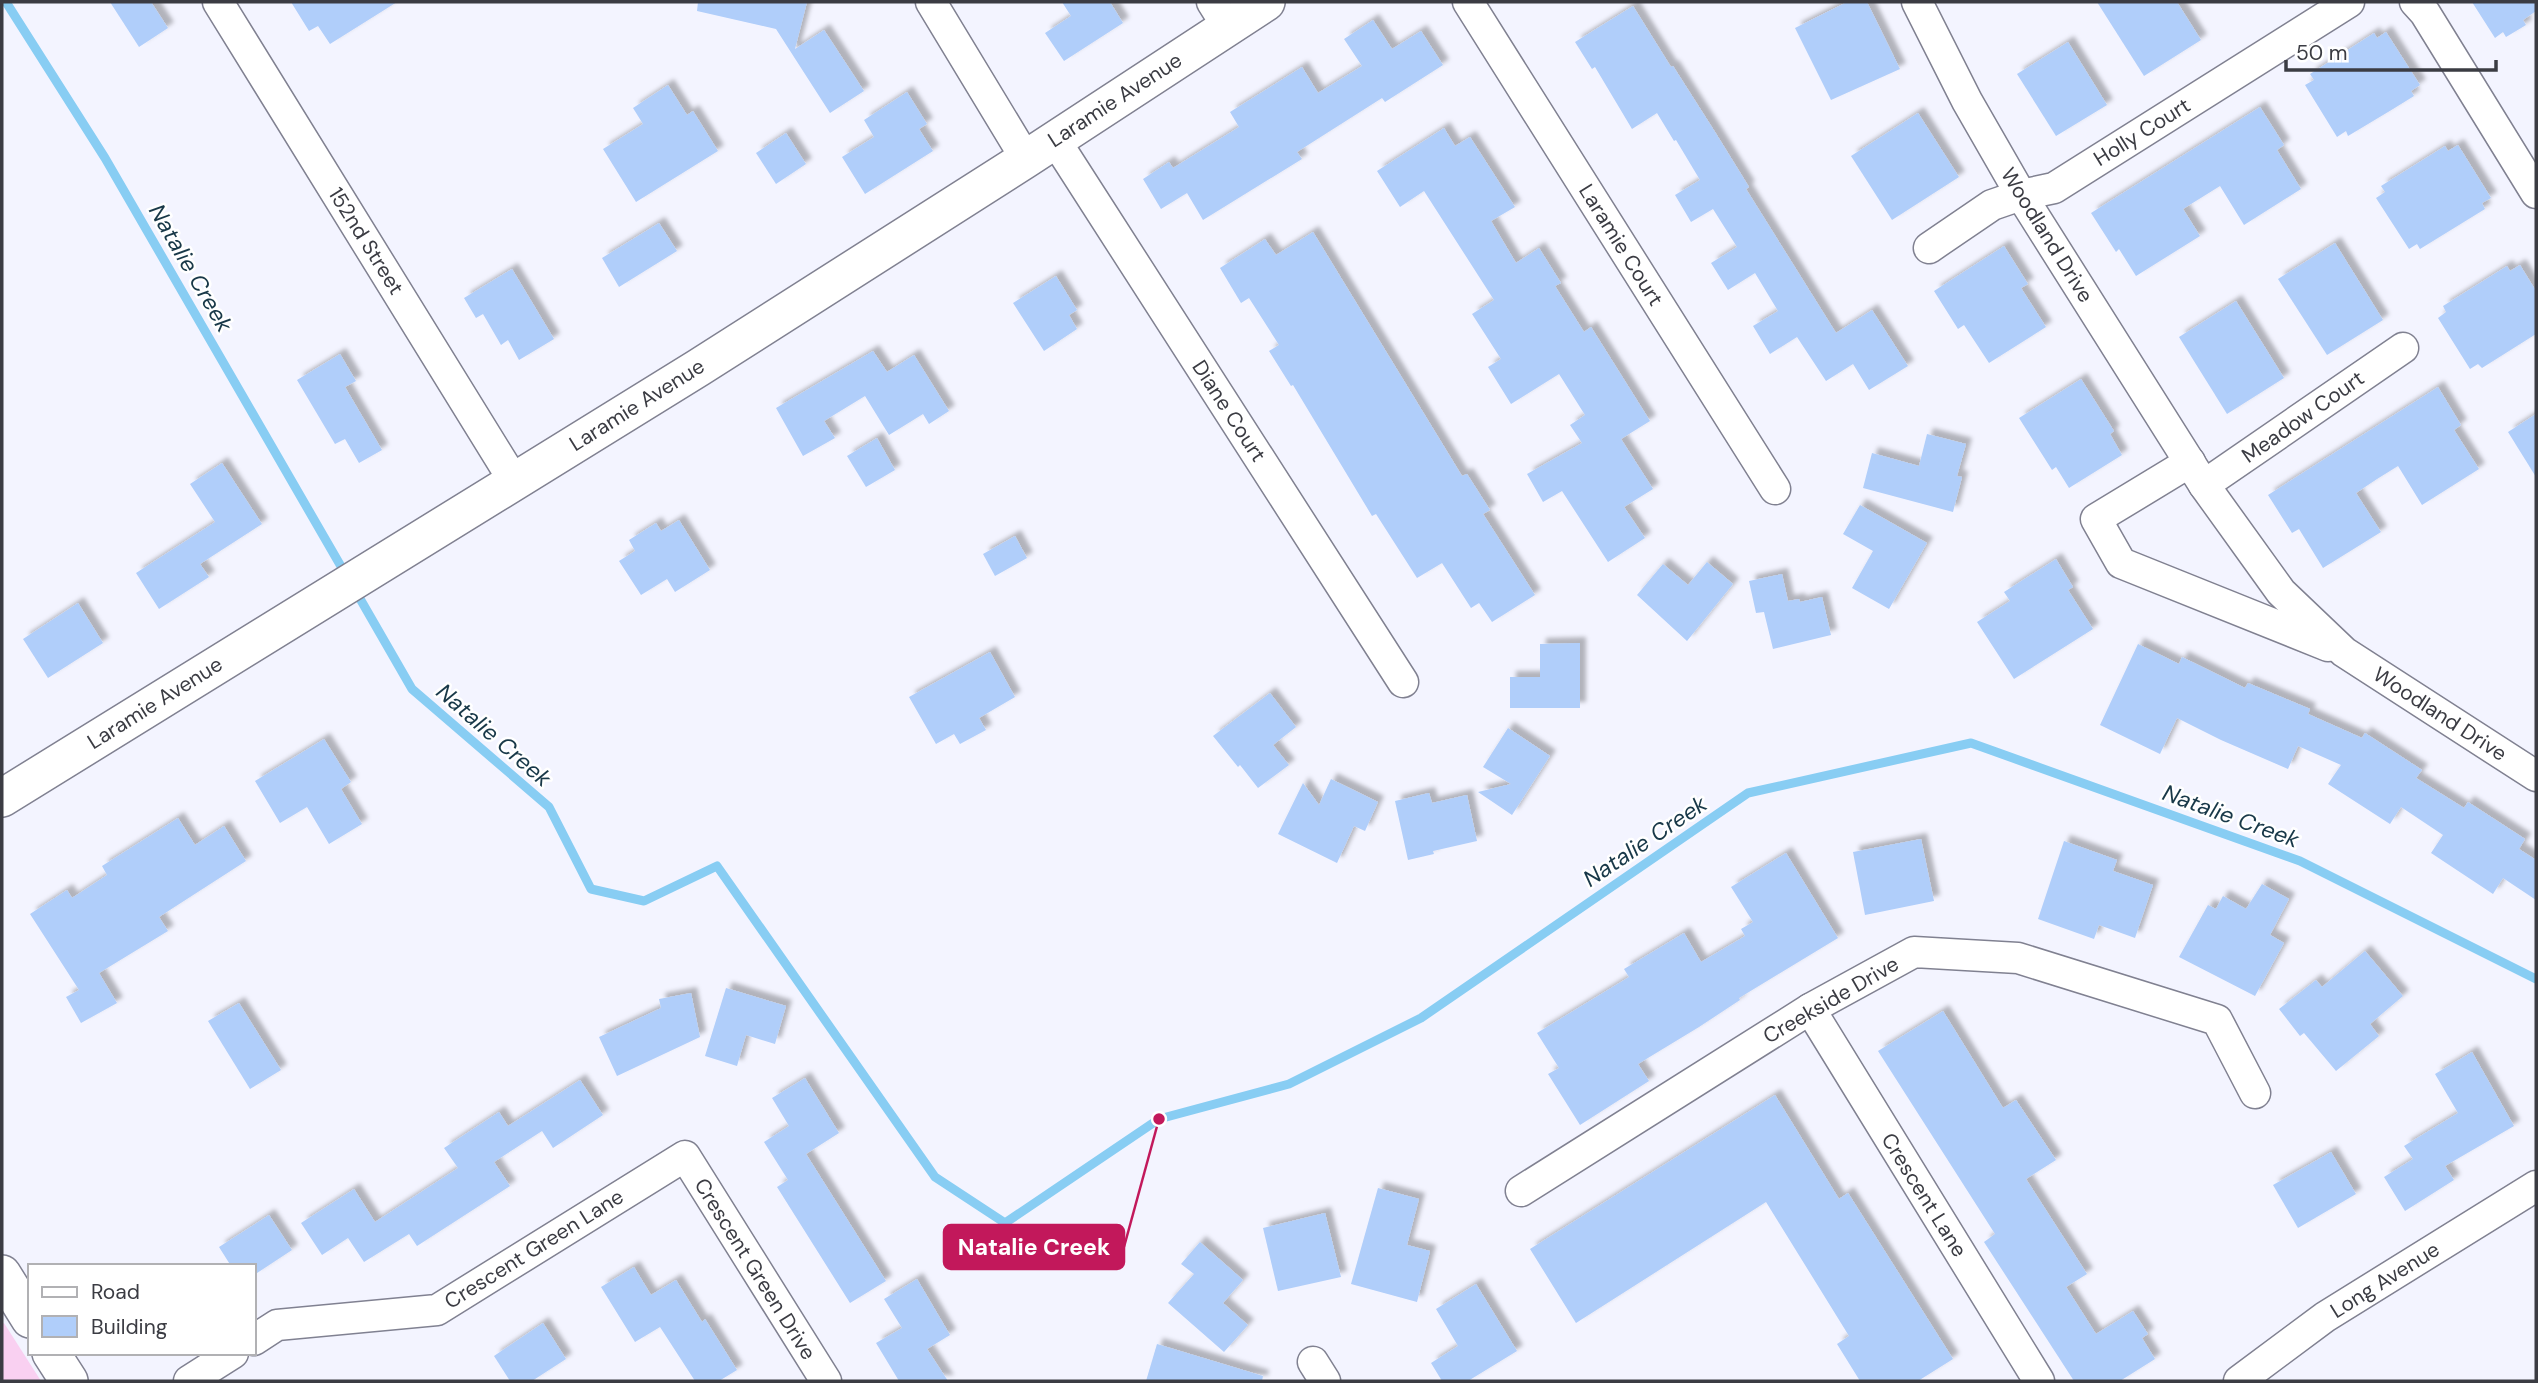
<svg xmlns="http://www.w3.org/2000/svg" width="2538" height="1383" font-family="'DM Sans',sans-serif">
<style>
.green{fill:#f9d0f1}
.lines{fill:none;stroke-linecap:round;stroke-linejoin:round}
.stream{stroke:#88cdf3;stroke-width:9}
.building{fill:#b0cefa;filter:url(#shadow)}
.minor-casing{stroke:#808191;stroke-width:33}
.tertiary-casing{stroke:#808191;stroke-width:40}
.minor{stroke:#fff;stroke-width:30}
.tertiary{stroke:#fff;stroke-width:37}
.labels{text-anchor:middle;dominant-baseline:central;stroke-width:5;stroke-linejoin:round;paint-order:stroke}
.street-label{font-size:21px;fill:#3b3c43;stroke:#fff}
.water-label{font-size:23px;font-style:italic;fill:#183848;stroke:#fff}
.leader{fill:none;stroke:#c2185b;stroke-width:2.5}
.callout-dot{fill:#c2185b;stroke:#fff;stroke-width:2.5}
.callout{fill:#c2185b;stroke:#c2185b;stroke-width:2.5}
.callout-label{font-size:23px;text-anchor:middle;font-weight:bold;fill:#fff}
</style>
<defs>
<filter id="shadow"><feDropShadow dx="6" dy="-6" stdDeviation="2" flood-color="#0004"/></filter>
</defs>
<rect width="100%" height="100%" fill="#f3f4ff"/>
<polygon class="green" points="4,1323 41,1381 2,1381 2,1324"/>
<g class="lines">
<g class="stream">
<polyline points="6,2 105,158 346,575"/>
<polyline points="355,590 412,689 549,807 591,889 644,901 717,866 935,1177 1005,1223 1159,1119 1289,1084 1421,1018 1748,793 1971,743 2300,861 2536,979"/>
</g>
</g>
<g class="building">
<polygon points="110,2 151,2 168,28 139,47"/>
<polygon points="291,2 397,2 330,44 318,26 309,31"/>
<polygon points="698,2 807,2 795,49 824,30 864,91 830,113 776,29 697,11"/>
<polygon points="1062,2 1110,2 1123,23 1064,61 1045,33 1071,16"/>
<polygon points="1847,2 1867,2 1900,69 1831,100 1795,28"/>
<polygon points="2097,2 2177,2 2201,40 2144,76"/>
<polygon points="2472,2 2536,2 2536,11 2523,20 2526,25 2506,37 2503,32 2495,38"/>
<polygon points="1633,6 1671,67 1673,66 1715,132 1749,187 1746,189 1836,333 1872,310 1908,366 1869,390 1853,364 1826,381 1797,337 1770,354 1753,326 1778,311 1755,273 1728,290 1711,263 1737,247 1713,209 1691,222 1675,195 1700,180 1676,140 1674,141 1657,113 1632,129 1595,67 1592,69 1575,42"/>
<polygon points="1373,20 1392,49 1421,31 1443,65 1385,102 1382,98 1297,152 1302,159 1203,220 1187,193 1161,209 1143,179 1169,162 1173,168 1239,127 1230,112 1302,67 1318,93 1362,66 1344,39"/>
<polygon points="2386,32 2420,85 2411,91 2414,96 2393,109 2348,136 2346,131 2337,137 2305,85 2314,80 2310,74 2374,33 2377,38"/>
<polygon points="2068,42 2107,105 2056,136 2017,74"/>
<polygon points="668,85 687,115 693,111 718,151 636,202 603,149 643,124 633,108"/>
<polygon points="907,92 927,124 919,129 933,151 865,194 842,157 874,137 864,120"/>
<polygon points="2260,107 2284,145 2277,150 2301,189 2244,225 2220,186 2183,209 2200,236 2136,276 2119,249 2116,252 2091,213"/>
<polygon points="1918,113 1959,177 1892,220 1851,156"/>
<polygon points="1444,128 1455,146 1470,137 1515,207 1491,221 1516,263 1539,248 1561,283 1555,286 1584,332 1591,327 1650,421 1621,439 1653,489 1624,507 1645,538 1608,562 1562,491 1543,502 1527,474 1582,443 1570,425 1585,415 1559,374 1511,404 1488,367 1501,359 1472,314 1494,300 1424,191 1400,207 1377,171"/>
<polygon points="786,133 806,164 776,184 756,153"/>
<polygon points="2458,145 2491,198 2482,203 2485,209 2420,249 2417,244 2409,249 2376,198 2385,192 2381,186 2445,146 2448,151"/>
<polygon points="659,223 677,251 619,287 602,258"/>
<polygon points="1313,232 1462,476 1467,474 1490,510 1483,514 1535,595 1492,622 1479,603 1471,608 1442,563 1417,578 1376,514 1372,516 1293,385 1291,386 1269,351 1279,345 1249,298 1241,303 1220,268 1265,239 1276,255"/>
<polygon points="2335,243 2383,320 2327,355 2278,279"/>
<polygon points="2004,246 2028,284 2021,288 2046,327 1989,363 1964,325 1958,329 1934,291"/>
<polygon points="2520,265 2536,291 2536,334 2482,368 2478,364 2470,369 2438,318 2446,312 2443,306 2507,266 2510,271"/>
<polygon points="512,269 554,339 519,360 508,340 501,345 483,314 476,318 464,298"/>
<polygon points="1056,276 1077,310 1069,315 1077,329 1044,351 1013,303"/>
<polygon points="2236,301 2284,378 2227,414 2179,337"/>
<polygon points="873,351 887,372 914,355 949,411 929,424 923,414 889,435 865,396 824,421 835,438 803,456 776,408"/>
<polygon points="340,354 356,381 345,387 382,450 359,463 345,439 335,444 297,380"/>
<polygon points="2081,379 2114,431 2110,434 2122,455 2069,488 2056,467 2052,470 2019,418"/>
<polygon points="2438,387 2461,425 2454,430 2479,469 2422,505 2398,466 2377,479 2356,493 2381,532 2323,568 2299,529 2292,533 2268,495"/>
<polygon points="2536,414 2536,477 2508,432"/>
<polygon points="1927,434 1966,444 1957,476 1962,477 1953,512 1863,488 1872,453 1919,466"/>
<polygon points="877,438 895,470 866,487 847,456"/>
<polygon points="222,463 262,524 200,564 209,577 159,609 136,573 215,522 190,484"/>
<polygon points="1860,505 1927,543 1889,609 1852,588 1873,551 1843,534"/>
<polygon points="679,520 710,570 675,592 667,579 641,595 619,561 635,551 629,540 656,523 661,531"/>
<polygon points="1015,536 1027,558 995,576 983,554"/>
<polygon points="2056,559 2073,587 2068,590 2093,629 2014,679 1977,622 2010,601 2004,592"/>
<polygon points="1707,562 1733,584 1687,641 1637,595 1663,564 1688,585"/>
<polygon points="1782,574 1788,601 1799,599 1800,602 1822,597 1831,635 1773,649 1764,612 1756,613 1749,581"/>
<polygon points="78,603 103,643 48,678 23,639"/>
<polygon points="1580,643 1580,708 1510,708 1510,677 1540,677 1540,644"/>
<polygon points="2138,644 2179,664 2182,657 2245,688 2248,683 2310,709 2308,714 2362,738 2365,733 2422,770 2416,778 2464,808 2468,802 2525,839 2519,849 2536,860 2536,900 2503,878 2493,894 2431,853 2443,835 2401,807 2390,824 2328,784 2341,765 2298,746 2288,769 2221,740 2177,718 2160,754 2100,725"/>
<polygon points="990,652 1015,697 979,718 986,730 960,744 954,734 936,744 909,697"/>
<polygon points="1270,693 1296,727 1273,745 1289,765 1258,788 1240,765 1238,767 1213,736"/>
<polygon points="1508,728 1550,756 1512,815 1478,792 1511,784 1483,767"/>
<polygon points="324,739 351,782 341,789 362,824 329,844 307,807 280,823 255,781"/>
<polygon points="1331,779 1378,802 1365,831 1354,826 1337,863 1278,834 1303,783 1319,805"/>
<polygon points="1429,793 1432,803 1467,795 1477,841 1433,851 1434,854 1408,860 1395,801"/>
<polygon points="178,818 195,845 224,826 246,861 159,917 168,931 99,973 117,1003 81,1023 66,997 79,990 30,914 67,890 72,898 107,875 102,866"/>
<polygon points="1921,839 1934,901 1865,915 1853,852"/>
<polygon points="2064,841 2117,860 2113,871 2153,885 2135,938 2099,925 2094,939 2038,919"/>
<polygon points="1786,853 1838,938 1739,998 1740,1000 1699,1027 1638,1064 1649,1081 1580,1125 1548,1074 1559,1068 1537,1033 1629,977 1624,969 1684,933 1701,962 1745,936 1741,929 1753,922 1731,887"/>
<polygon points="2262,884 2289,899 2270,935 2284,943 2255,996 2179,957 2208,905 2216,909 2223,896 2246,909"/>
<polygon points="2365,951 2403,996 2370,1024 2379,1036 2336,1071 2304,1033 2300,1036 2279,1009 2316,980 2322,987"/>
<polygon points="726,988 786,1006 775,1044 746,1035 737,1066 705,1056"/>
<polygon points="691,993 700,1037 617,1076 599,1037 661,1008 659,999"/>
<polygon points="239,1003 281,1070 250,1089 208,1021"/>
<polygon points="1943,1011 2003,1108 2016,1100 2056,1160 2026,1179 2087,1274 2066,1287 2096,1334 2133,1311 2148,1334 2142,1338 2155,1359 2120,1381 2074,1381 1984,1242 1995,1234 1878,1051"/>
<polygon points="2472,1052 2514,1126 2445,1166 2454,1180 2405,1211 2384,1177 2413,1159 2404,1146 2458,1113 2435,1074"/>
<polygon points="805,1078 839,1133 806,1154 886,1281 850,1303 777,1187 788,1180 764,1142 789,1126 772,1098"/>
<polygon points="580,1080 603,1115 553,1148 542,1131 494,1162 510,1186 417,1246 409,1234 364,1262 348,1238 322,1255 301,1223 354,1189 375,1222 458,1168 444,1148 499,1112 508,1126"/>
<polygon points="1775,1095 1839,1199 1848,1193 1953,1359 1918,1381 1860,1381 1837,1344 1849,1336 1766,1202 1576,1323 1530,1249"/>
<polygon points="2331,1152 2356,1194 2298,1228 2273,1185"/>
<polygon points="1378,1188 1419,1199 1407,1245 1430,1251 1417,1302 1351,1284"/>
<polygon points="1325,1213 1341,1277 1278,1291 1263,1228"/>
<polygon points="269,1215 292,1250 254,1275 254,1266 231,1266 219,1247"/>
<polygon points="1200,1242 1243,1280 1223,1303 1248,1325 1224,1352 1168,1303 1194,1274 1181,1264"/>
<polygon points="634,1267 651,1295 676,1280 702,1322 705,1319 737,1370 719,1381 695,1381 660,1327 635,1342 601,1287"/>
<polygon points="917,1279 950,1335 927,1349 948,1381 899,1381 876,1343 902,1328 884,1299"/>
<polygon points="1476,1284 1517,1351 1468,1381 1442,1381 1431,1363 1458,1346 1436,1309"/>
<polygon points="543,1323 566,1359 532,1381 510,1381 494,1356"/>
<polygon points="1157,1344 1263,1376 1262,1381 1146,1381"/>
</g>
<g class="lines">
<g class="minor-casing">
<g id="minor">
<polyline points="218,2 514,481"/>
<polyline points="931,2 1026,159"/>
<polyline points="1212,2 1227,26"/>
<polyline points="1468,2 1775,489"/>
<polyline points="1917,2 1967,101 2021,195 2204,485 2281,592 2344,652 2536,776"/>
<polyline points="2415,2 2425,13 2536,193"/>
<polyline points="1055,140 1403,682"/>
<polyline points="1929,248 1992,205 2021,195 2054,188 2349,2"/>
<polyline points="2190,462 2096,519 2121,563 2328,646"/>
<polyline points="2204,485 2403,348"/>
<polyline points="1810,1009 2039,1381"/>
<polyline points="1521,1191 1810,1009 1914,952 2018,958 2217,1020 2255,1093"/>
<polyline points="254,1340 277,1325 437,1310 685,1156 826,1381"/>
<polyline points="1313,1362 1325,1381"/>
<polyline points="189,1381 233,1353"/>
<polyline points="2239,1381 2325,1317 2536,1186"/>
</g>
</g>
<g class="tertiary-casing">
<g id="tertiary">
<polyline points="2,798 698,368 1026,159 1266,2"/>
<polyline points="2,1274 30,1319"/>
<polyline points="51,1353 69,1381"/>
</g>
</g>
<use href="#minor" class="minor"/>
<use href="#tertiary" class="tertiary"/>
</g>
<g class="labels">
<g class="street-label">
<text transform="translate(1115 100) rotate(-33)">Laramie Avenue</text>
<text transform="translate(2142 132) rotate(-32)">Holly Court</text>
<text transform="translate(2047 235) rotate(58)">Woodland Drive</text>
<text transform="translate(366 241) rotate(58)">152nd Street</text>
<text transform="translate(1621 245) rotate(58)">Laramie Court</text>
<text transform="translate(637 405) rotate(-32)">Laramie Avenue</text>
<text transform="translate(1229 411) rotate(57)">Diane Court</text>
<text transform="translate(2303 417) rotate(-35)">Meadow Court</text>
<text transform="translate(155 703) rotate(-32)">Laramie Avenue</text>
<text transform="translate(2440 714) rotate(33)">Woodland Drive</text>
<text transform="translate(1831 1000) rotate(-30)">Creekside Drive</text>
<text transform="translate(1924 1195) rotate(58)">Crescent Lane</text>
<text transform="translate(534 1249) rotate(-32)">Crescent Green Lane</text>
<text transform="translate(755 1269) rotate(58)">Crescent Green Drive</text>
<text transform="translate(2385 1280) rotate(-32)">Long Avenue</text>
</g>
<g class="water-label">
<text transform="translate(191 268) rotate(60)">Natalie Creek</text>
<text transform="translate(494 735) rotate(41)">Natalie Creek</text>
<text transform="translate(2231 816) rotate(20)">Natalie Creek</text>
<text transform="translate(1645 841) rotate(-34)">Natalie Creek</text>
</g>
</g>
<path class="leader" d="M1159 1119L1124 1247"/>
<circle class="callout-dot" cx="1159" cy="1119" r="7"/>
<rect class="callout" x="944" y="1225" width="180" height="44" rx="7"/>
<g class="callout-label">
<text x="1034" y="1255">Natalie Creek</text>
</g>
<rect width="2538" height="1383" fill="none" stroke="#3b3c43" stroke-width="7"/>
<rect x="28" y="1264" width="228" height="91" fill="#ffffff" stroke="#b1b1b4" stroke-width="2"/>
<rect x="42" y="1287" width="35" height="10" fill="#ffffff" stroke="#b1b1b4" stroke-width="2"/>
<text x="91" y="1299" font-size="21" fill="#3b3c43">Road</text>
<rect x="42" y="1316" width="35" height="21" fill="#b0cefa" stroke="#b1b1b4" stroke-width="2"/>
<text x="91" y="1334" font-size="21" fill="#3b3c43">Building</text>
<path d="M2286 60v10h210v-10" fill="none" stroke="#3b3c43" stroke-width="3.5"/>
<text x="2296" y="60" font-size="21" fill="#3b3c43" stroke="#ffffff" stroke-width="5" paint-order="stroke">50 m</text>
</svg>
